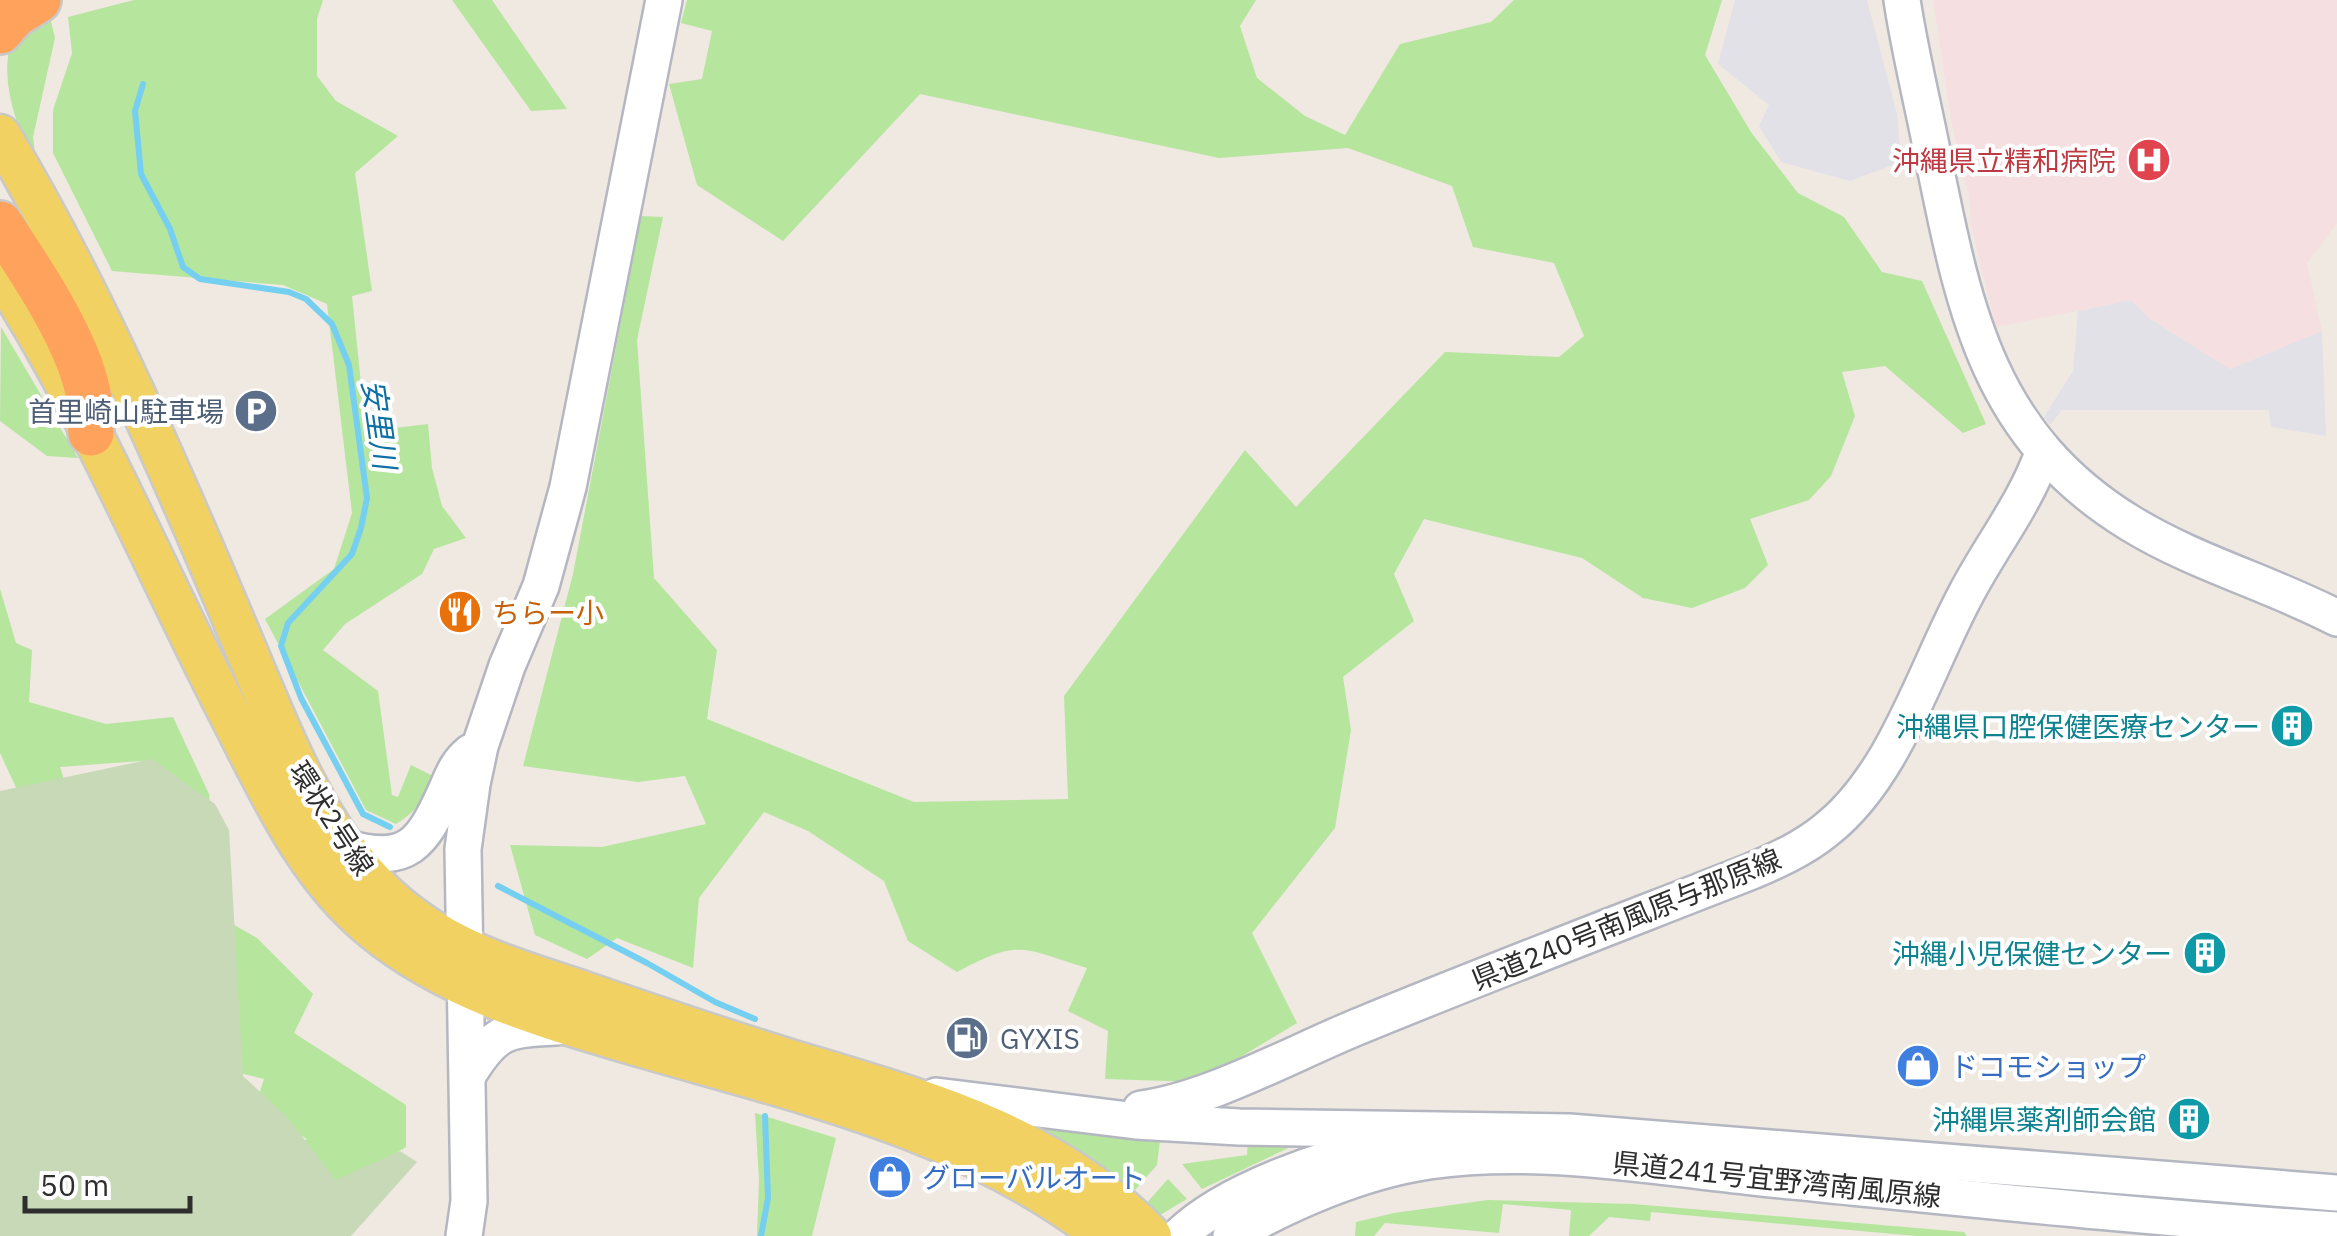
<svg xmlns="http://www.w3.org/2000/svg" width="2337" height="1236" font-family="'IBM Plex Sans','Noto Sans JP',sans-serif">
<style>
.industrial{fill:#e3e1e8}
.medical{fill:#f5dfe0}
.green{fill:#b6e59e}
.cemetery{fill:#c8d9b8}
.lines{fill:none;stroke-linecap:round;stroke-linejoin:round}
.stream{stroke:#75cff0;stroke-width:6}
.secondary-casing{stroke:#b4b7c1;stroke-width:40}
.primary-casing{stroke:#c9c9c9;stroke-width:45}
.highway-casing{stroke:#c9c9c9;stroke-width:50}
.secondary{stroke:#fff;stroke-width:35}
.primary{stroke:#f2d163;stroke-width:40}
.highway{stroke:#ffa35c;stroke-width:45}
.labels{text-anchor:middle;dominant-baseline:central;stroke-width:8;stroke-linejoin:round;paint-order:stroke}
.health-label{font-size:28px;fill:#be3a42;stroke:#fff;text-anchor:end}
.service-label{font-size:28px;fill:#4e5e75;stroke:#fff;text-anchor:end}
.food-label{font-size:28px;fill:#c56008;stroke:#fff;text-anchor:start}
.culture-label{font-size:28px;fill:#0d838f;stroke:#fff;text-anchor:end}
.street-label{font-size:28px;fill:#2e2e2e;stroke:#fff}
.shop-label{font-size:28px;fill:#366cbe;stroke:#fff;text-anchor:start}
.water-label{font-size:30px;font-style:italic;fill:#0d6fa3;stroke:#fff}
</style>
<rect width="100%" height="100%" fill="#efe9e1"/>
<g class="industrial">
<polygon points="1735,0 1867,0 1897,114 1901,162 1850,181 1781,162 1759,126 1769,105 1718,64"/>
<polygon points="2131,300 2149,318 2230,369 2322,331 2326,436 2271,427 2269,410 2062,410 2050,425 2044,417 2073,371 2078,311"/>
</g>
<polygon class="medical" points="1933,0 2337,0 2337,223 2307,263 2322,331 2230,369 2149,318 2131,300 1996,327 1971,225 1969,196 1952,124"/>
<g class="green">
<path d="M 134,0 L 323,0 L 317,19 L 317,76 L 336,101 L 398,136 L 355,173 L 372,291 L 352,296 L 367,442 L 381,446 L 395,428 L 428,424 L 432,468 L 442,506 L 466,538 L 434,549 L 422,574 L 345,624 L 323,650 L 378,691 L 392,795 L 398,797 L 411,765 L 433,776 C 424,800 417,811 396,824 L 366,810 L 265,619 L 334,569 L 352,513 L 327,304 L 283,285 L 112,271 L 53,153 L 53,110 L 72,53 L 68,17 Z"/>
<polygon points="452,0 492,0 567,109 531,111"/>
<path d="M 687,0 L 1256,0 L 1240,26 L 1257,78 L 1305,116 L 1345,135 L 1400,44 L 1491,22 L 1514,0 L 1722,0 L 1705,55 L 1751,132 L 1798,193 L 1844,217 L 1882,272 L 1922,281 L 1986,424 L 1963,433 L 1885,366 L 1842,372 L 1855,416 L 1831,476 L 1809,500 L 1750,519 L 1768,565 L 1745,588 L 1692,608 L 1643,598 L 1582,558 L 1424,519 L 1394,574 L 1414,621 L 1343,677 L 1351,730 L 1335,828 L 1252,933 L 1297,1023 L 1199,1082 L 1105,1079 L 1108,1031 L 1068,1011 L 1087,968 C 1022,948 1020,938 957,972 L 908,941 L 884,881 L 808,831 L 764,812 L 699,898 L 693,968 L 617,938 L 587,959 L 535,935 L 510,845 L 602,847 L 706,824 L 685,776 L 638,782 L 523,766 L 573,574 L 641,216 L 663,217 L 637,340 L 654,578 L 717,650 L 707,719 L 914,802 L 1068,799 L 1064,696 L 1245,450 L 1296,507 L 1445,352 L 1559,357 L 1584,336 L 1554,263 L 1473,247 L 1452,186 L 1348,148 L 1219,158 L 920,94 L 783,241 L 697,185 L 669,84 L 702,79 L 712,31 L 681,23 Z"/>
<path d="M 49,13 L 55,38 L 33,137 L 35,153 L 31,155 C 15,123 0,78 11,42 C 19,30 37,21 49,13 Z"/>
<polygon points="1,327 78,458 47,456 0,421"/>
<polygon points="0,589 16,643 32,650 29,702 106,724 173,717 209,794 224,919 257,938 313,994 294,1033 406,1105 406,1147 321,1198 279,1156 307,1139 254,1110 264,1079 211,1066 0,1236 154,760 60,767 96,877 70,904 0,753"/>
<polygon points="755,1113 836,1138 812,1236 757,1236 759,1180"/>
<polygon points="1036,1125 1161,1132 1157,1165 1134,1191"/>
<polygon points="1248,1136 1301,1142 1202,1189 1182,1164 1247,1155"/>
<polygon points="1168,1179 1187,1199 1155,1218 1144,1206"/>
<polygon points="1488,1200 1633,1204 1964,1232 1967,1236 1916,1236 1651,1212 1650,1221 1609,1217 1589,1236 1569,1236 1571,1210 1503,1204 1499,1233 1385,1223 1374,1236 1355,1236 1356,1222 1394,1213"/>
</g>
<polygon class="cemetery" points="152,759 215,804 229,830 243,1076 287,1117 336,1180 400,1151 417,1162 351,1236 0,1236 0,791"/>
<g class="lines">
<g class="stream">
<polyline points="143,84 135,111 141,174 170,229 183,267 200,279 289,292 306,299 332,324 349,365 367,498 361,528 352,554 288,623 281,646 301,698 363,814 390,827"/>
<polyline points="498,886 647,963 715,1002 755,1019"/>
<polyline points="761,1236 768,1198 765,1116"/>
</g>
<g class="secondary-casing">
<g id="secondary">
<path d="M 1902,0 C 1910,53 1923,104 1933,156 C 1964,309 1987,435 2130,523 C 2195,563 2270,583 2337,618"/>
<path d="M 347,848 C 408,865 422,844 446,791 C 453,775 457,763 471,752"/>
<path d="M 468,1075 C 499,1024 510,1031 566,1026"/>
<polyline points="936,1096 1136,1121 1239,1127 1569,1132 2337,1193"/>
<path d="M 1141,1109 C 1210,1100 1297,1051 1362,1025 C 1491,972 1622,922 1752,871 C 1778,860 1804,848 1826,830 C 1895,776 1925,670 1966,594 C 1991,546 2025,504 2043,453"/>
<polyline points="464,1236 469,1201 463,849 472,784 480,746 507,666 541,586 568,487 664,0"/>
<path d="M 1179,1236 C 1227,1189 1327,1157 1391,1142"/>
<path d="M 1231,1236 C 1290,1202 1362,1171 1429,1161 C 1538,1145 1654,1167 1762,1178 C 1954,1197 2145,1218 2337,1230"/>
</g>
</g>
<g class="primary-casing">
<g id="primary">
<path d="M 0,135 C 73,257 133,387 190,518 C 214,573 237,628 260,683 C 296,768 335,861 412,917 C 462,955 525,972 584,992 C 651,1015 719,1038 787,1059 C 919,1099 1052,1133 1151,1236"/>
<path d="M 0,272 C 89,410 152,563 227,709 C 267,786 304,873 373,929 C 446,989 541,1017 629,1043 C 792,1091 968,1128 1104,1236"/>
</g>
</g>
<g class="highway-casing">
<g id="highway">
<polyline points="0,31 14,15 38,0"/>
<path d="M 0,224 C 30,269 78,340 88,393 C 90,406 90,420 91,433"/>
</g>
</g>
<use href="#secondary" class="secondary"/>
<use href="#primary" class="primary"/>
<use href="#highway" class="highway"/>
</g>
<defs>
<g id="hospital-disc" transform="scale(2.25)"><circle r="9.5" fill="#e0444e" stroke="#fff"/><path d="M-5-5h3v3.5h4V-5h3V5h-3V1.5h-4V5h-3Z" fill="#fff"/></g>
<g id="parking-disc" transform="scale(2.25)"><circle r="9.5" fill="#5c6f8a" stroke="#fff"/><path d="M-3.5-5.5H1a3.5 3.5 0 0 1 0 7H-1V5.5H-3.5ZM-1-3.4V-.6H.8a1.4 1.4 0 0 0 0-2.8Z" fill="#fff"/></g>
<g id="restaurant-disc" transform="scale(2.25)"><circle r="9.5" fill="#e8710a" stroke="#fff"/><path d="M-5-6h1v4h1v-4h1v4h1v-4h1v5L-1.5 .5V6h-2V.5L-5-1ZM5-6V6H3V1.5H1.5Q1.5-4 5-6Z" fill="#fff"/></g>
<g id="building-disc" transform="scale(2.25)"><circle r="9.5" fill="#0f9aa8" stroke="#fff"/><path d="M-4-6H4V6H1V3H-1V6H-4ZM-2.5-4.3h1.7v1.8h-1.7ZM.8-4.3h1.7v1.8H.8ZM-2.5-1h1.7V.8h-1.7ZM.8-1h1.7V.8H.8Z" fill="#fff"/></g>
<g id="fuel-disc" transform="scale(2.25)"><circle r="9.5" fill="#5c6f8a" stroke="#fff"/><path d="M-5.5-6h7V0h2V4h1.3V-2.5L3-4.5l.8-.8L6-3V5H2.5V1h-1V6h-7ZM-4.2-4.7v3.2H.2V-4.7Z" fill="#fff"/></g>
<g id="shop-disc" transform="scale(2.25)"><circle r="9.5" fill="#3f7fe0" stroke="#fff"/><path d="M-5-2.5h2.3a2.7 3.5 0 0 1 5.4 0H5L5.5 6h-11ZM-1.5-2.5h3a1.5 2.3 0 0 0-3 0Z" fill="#fff"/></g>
</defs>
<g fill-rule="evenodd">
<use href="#hospital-disc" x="2149" y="160"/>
<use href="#parking-disc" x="256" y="411"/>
<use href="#restaurant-disc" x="460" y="612"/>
<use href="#building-disc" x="2292" y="726"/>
<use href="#building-disc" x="2205" y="953"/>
<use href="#fuel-disc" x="967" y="1038"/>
<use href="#shop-disc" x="1918" y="1066"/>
<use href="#building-disc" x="2189" y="1119"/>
<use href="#shop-disc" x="890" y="1177"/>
</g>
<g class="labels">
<g class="health-label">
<text x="2116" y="160">沖縄県立精和病院</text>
</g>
<g class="service-label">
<text x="224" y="411">首里崎山駐車場</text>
<text x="1000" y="1038" text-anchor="start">GYXIS</text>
</g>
<g class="food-label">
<text x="492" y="612">ちらー小</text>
</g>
<g class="culture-label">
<text x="2260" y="726">沖縄県口腔保健医療センター</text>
<text x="2172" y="953">沖縄小児保健センター</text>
<text x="2156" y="1119">沖縄県薬剤師会館</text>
</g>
<g class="street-label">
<text transform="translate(332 818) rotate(57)">環状2号線</text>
<text transform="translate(1626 919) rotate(-22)">県道240号南風原与那原線</text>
<text transform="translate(1777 1179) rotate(6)">県道241号宜野湾南風原線</text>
</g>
<g class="shop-label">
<text x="1950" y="1066">ドコモショップ</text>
<text x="922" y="1177">グローバルオート</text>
</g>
<g class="water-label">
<text transform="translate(380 424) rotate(82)">安里川</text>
</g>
</g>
<path d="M25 1196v15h165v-15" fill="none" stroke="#2e2e2e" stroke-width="5"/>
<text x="40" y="1196" font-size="30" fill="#2e2e2e" stroke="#ffffff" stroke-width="8" paint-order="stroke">50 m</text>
</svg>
